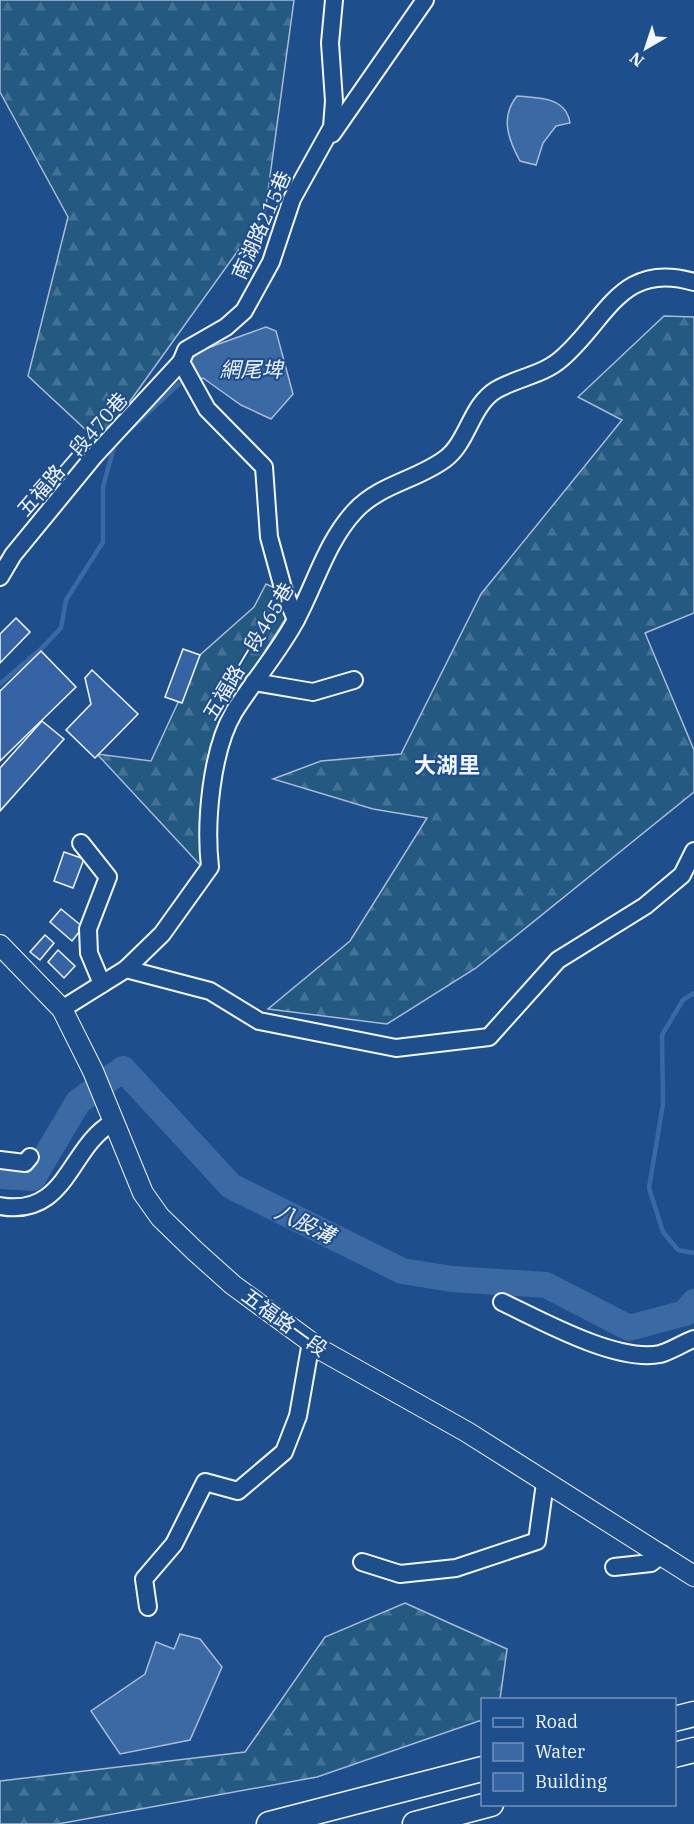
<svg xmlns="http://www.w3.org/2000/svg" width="694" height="1824" font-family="'IBM Plex Serif','Noto Sans TC',serif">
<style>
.forest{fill:url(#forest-firs);stroke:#a8bbd7;stroke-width:1.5}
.water{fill:#3b69a3;stroke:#a8bbd7;stroke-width:1.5}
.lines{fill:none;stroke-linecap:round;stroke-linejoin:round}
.stream{stroke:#3b69a3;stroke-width:4.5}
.river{stroke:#3b69a3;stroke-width:26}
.building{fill:#3563a3;stroke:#f2f6ff;stroke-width:1.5}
.minor-casing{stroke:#f2f6ff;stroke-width:20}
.major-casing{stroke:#f2f6ff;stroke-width:22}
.highway-casing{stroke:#f2f6ff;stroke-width:27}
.minor{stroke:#1f4e8c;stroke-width:16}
.major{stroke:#1f4e8c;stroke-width:20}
.highway{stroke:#1f4e8c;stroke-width:24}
.labels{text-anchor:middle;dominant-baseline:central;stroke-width:4.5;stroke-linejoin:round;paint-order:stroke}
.street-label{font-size:20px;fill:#f2f6ff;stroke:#1f4e8c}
.water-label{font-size:21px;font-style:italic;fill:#f2f6ff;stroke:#1f4e8c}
.quarter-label{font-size:22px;font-weight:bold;fill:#f2f6ff;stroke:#1f4e8c}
</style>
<defs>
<pattern id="forest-firs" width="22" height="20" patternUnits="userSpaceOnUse" patternTransform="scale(1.5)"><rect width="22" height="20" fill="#245a82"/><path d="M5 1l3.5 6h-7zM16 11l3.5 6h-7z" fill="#447295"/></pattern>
</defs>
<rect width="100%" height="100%" fill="#1f4e8c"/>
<g class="forest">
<polygon points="0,0 294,0 265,213 100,443 28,376 68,217 0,92"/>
<polygon points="664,316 694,317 694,613 645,633 694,750 694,792 476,968 387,1024 268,1009 350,941 427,818 373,809 273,779 321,761 401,754 481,594 622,420 578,397"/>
<polygon points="266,584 275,588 288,615 249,676 211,744 201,866 97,754 151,761 200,655 254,607"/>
<polygon points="405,1603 507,1649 500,1699 482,1700 482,1720 317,1777 58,1824 0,1824 0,1781 245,1752 325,1637"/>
</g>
<g class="water">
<path d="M 517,96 C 540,98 566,97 570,123 L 556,126 L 543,143 L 536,165 L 520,161 C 508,139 500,117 517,96 Z"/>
<polygon points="266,327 276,331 293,394 271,419 241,405 203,378 193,383 188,360 202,350"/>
<polygon points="180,1634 200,1639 222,1667 190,1740 120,1754 91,1711 145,1674 156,1642 174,1649"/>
</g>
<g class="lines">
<g class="stream">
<polyline points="126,433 179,384"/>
<polyline points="0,684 41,649 61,628 66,600 103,542 103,487 115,443"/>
<polyline points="694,993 683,1000 662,1035 663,1104 649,1188 663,1232 678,1250 694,1253"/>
</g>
<polyline class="river" points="0,1176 33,1178 78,1102 123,1069 231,1186 402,1271 452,1279 546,1285 629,1328 685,1313 694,1302"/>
</g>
<g class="building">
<polygon points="16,618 30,632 0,663 0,634"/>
<polygon points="183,649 200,655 182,703 165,697"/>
<polygon points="41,651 76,687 0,761 0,691"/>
<polygon points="92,670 138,714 95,758 66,730 91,704 85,678"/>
<polygon points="42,721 64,739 0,811 0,768"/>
<polygon points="64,852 84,859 73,888 54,881"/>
<polygon points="61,909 83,927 72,941 50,922"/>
<polygon points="45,935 54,943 40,960 30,952"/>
<polygon points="58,950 75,966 64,978 48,962"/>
</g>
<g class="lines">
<g class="minor-casing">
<g id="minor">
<polyline points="332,134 425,0"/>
<polyline points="0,577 13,555 95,455 181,362"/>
<polyline points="296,620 283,588 269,537 264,467 207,409 181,362 186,350 226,327 244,311 271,262 292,199 332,127 334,101 330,43 334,0"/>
<polyline points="254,682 313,692 354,680"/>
<polyline points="81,843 108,877 88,929 89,953 102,984"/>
<polyline points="126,969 210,991 259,1021 396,1048 489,1037 558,960 645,906 682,875 694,851"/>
<path d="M 62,1009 L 126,969 L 162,934 L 210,867 C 205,823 211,751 234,712 C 254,680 280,651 297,618 C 316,582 327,541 355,511 C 380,484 417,480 445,459 C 468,442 471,405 496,390 C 516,378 543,375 561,359 C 607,320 620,260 694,282"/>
<polyline points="0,1160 25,1163 30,1157"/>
<path d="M 0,1206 C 67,1218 69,1147 112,1123"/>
<path d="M 502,1302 C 540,1320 617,1363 660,1354 C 671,1351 683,1343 694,1339"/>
<polyline points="362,1562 400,1574 456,1568 537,1541 545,1483"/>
<polyline points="614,1567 651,1563 662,1554"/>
<polyline points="148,1607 144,1579 174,1544 205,1482 238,1491 284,1452 298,1416 311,1342"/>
</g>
</g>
<g class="major-casing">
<polyline id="major" points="0,945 62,1009 93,1071 143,1193 160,1217 195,1251 233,1285 323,1351 467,1432 694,1576"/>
</g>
<g class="highway-casing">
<g id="highway">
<polyline points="674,1719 694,1714"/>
<polyline points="674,1755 694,1750"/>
<polyline points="269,1824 482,1769"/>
<polyline points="415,1824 491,1804"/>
</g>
</g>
<use href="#minor" class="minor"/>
<use href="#major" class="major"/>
<use href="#highway" class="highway"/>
</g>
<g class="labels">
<g class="street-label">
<text transform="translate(261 225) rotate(-66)">南湖路215巷</text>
<text transform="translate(72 454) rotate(-49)">五福路一段470巷</text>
<text transform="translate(248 651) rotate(-59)">五福路一段465巷</text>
<text transform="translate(285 1322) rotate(36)">五福路一段</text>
</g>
<g class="water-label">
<text x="251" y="369">網尾埤</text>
<text transform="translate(305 1223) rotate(26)">八股溝</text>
</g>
<g class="quarter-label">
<text x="447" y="764">大湖里</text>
</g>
</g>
<rect x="481" y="1698" width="195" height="108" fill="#1f4e8c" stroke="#7391ba" stroke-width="1.5"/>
<rect x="493" y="1718" width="30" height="9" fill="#1f4e8c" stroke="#7391ba" stroke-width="1.5"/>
<text x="535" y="1728" font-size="18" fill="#f2f6ff">Road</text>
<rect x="493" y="1743" width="30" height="18" fill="#3b69a3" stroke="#7391ba" stroke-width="1.5"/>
<text x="535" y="1758" font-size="18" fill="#f2f6ff">Water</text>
<rect x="493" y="1773" width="30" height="18" fill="#3563a3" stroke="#7391ba" stroke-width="1.5"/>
<text x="535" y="1788" font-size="18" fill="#f2f6ff">Building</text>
<g transform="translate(646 48) rotate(219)" stroke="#1f4e8c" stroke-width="4.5" paint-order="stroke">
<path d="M0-4.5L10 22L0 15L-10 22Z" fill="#f2f6ff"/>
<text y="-9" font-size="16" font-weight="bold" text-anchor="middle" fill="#f2f6ff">N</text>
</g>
</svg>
